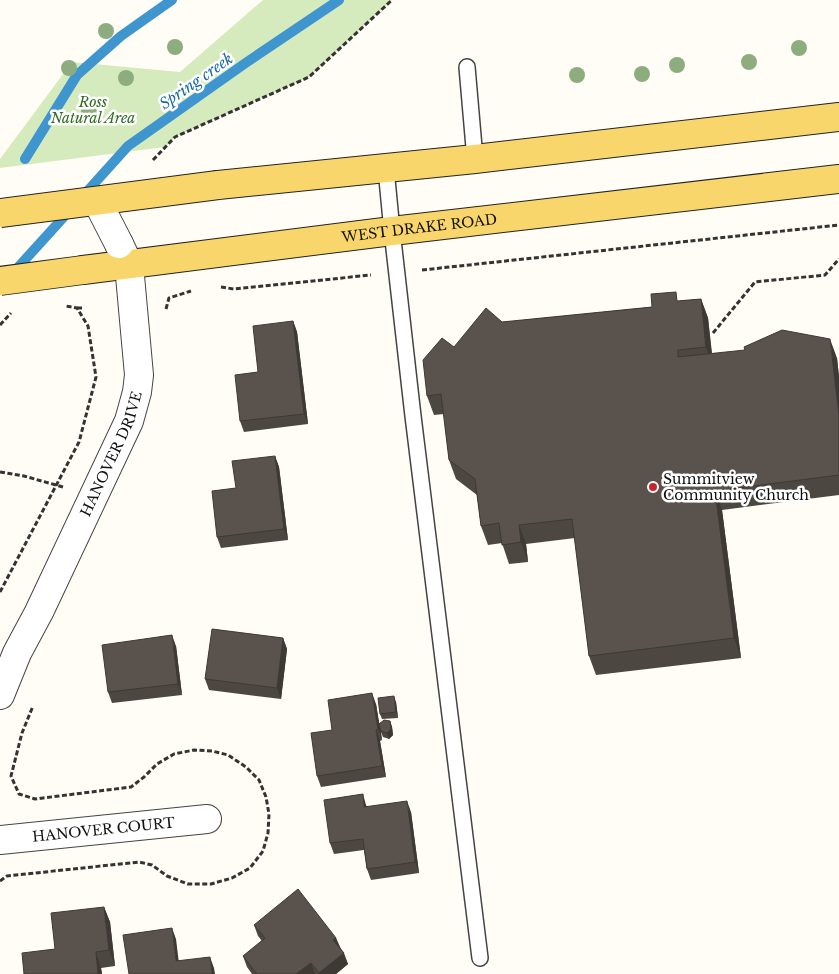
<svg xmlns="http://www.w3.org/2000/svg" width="839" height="974" font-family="'Libre Baskerville',serif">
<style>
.green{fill:#d5ebbd}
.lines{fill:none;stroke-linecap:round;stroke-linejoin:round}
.stream{stroke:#3f96cf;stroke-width:10}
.service-casing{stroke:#444;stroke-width:18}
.minor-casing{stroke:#444;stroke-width:30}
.primary-casing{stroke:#222;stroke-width:30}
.path{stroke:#333;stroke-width:3;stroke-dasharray:5 2.5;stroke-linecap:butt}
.service{stroke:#fff;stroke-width:15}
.minor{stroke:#fff;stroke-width:28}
.primary{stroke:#f9d66b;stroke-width:28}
.minor-bridge-casing{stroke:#444;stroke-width:30;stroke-linecap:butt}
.primary-bridge-casing{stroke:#222;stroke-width:30;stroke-linecap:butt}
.minor-bridge{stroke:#fff;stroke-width:28}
.primary-bridge{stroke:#f9d66b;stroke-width:28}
.tree{fill:#8dad7f}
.wall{fill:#4d4742}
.shaded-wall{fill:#3f3936}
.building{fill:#5a524d;stroke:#3f3936}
.poi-dot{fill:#c4262e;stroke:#fff;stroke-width:2}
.labels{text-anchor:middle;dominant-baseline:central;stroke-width:5;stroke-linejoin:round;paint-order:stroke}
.park-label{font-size:14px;font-style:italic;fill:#2f6b1f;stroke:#fff}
.street-label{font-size:14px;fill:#111;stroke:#fff}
.poi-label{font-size:14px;fill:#111;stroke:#fff;text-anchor:start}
.water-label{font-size:15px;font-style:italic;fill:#1768a6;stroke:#fff}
</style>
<rect width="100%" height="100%" fill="#fffdf5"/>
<polygon class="green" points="263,0 392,0 309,77 175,137 165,147 0,168 0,159 72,62 180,72"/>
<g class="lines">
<g class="stream">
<polyline points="25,159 77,75 121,36 172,0"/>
<polyline points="83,196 128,146 247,62 339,0"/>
<polyline points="12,274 71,209"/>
</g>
<g class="service-casing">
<g id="service">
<polyline points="467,67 475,159"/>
<polyline points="386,169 392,231 413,416 480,958"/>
</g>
</g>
<g class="minor-casing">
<g id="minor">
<path id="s1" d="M 0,695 L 17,653 L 39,612 L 129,421 L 137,392 L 139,375 L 129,265 L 119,244"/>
<path id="s2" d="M 0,840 L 207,819"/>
</g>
</g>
<g class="primary-casing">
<g id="primary">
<polyline points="218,185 475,159 839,117"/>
<path id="s3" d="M 83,270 L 392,231 L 839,179"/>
</g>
</g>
<g class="path">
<polyline points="153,160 175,137 309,77 392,0"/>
<polyline points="422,270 839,225"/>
<polyline points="221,287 234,289 371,275"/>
<polyline points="77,308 83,308"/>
<polyline points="166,309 169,298 191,291"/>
<polyline points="0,325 11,313"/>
<polyline points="713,333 755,282 825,275 839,259"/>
<polyline points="0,472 24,476 63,487"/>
<polyline points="0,592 79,442 96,377 88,326 77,308 66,306"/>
<polyline points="0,881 7,876 139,862 152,865 167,876 188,884 211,884 232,878 250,868 263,851 268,833 269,814 266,797 259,780 246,767 228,755 212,751 194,750 174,754 157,764 144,777 131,787 35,799 19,794 11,776 22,733 33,706"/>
</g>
<use href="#service" class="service"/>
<use href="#minor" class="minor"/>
<use href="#primary" class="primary"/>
<g class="minor-bridge-casing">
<polyline id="minor-bridge" points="97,201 119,244"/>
</g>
<g class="primary-bridge-casing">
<g id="primary-bridge">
<polyline points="0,213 218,185"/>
<polyline points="0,281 83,270"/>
</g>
</g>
<use href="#minor-bridge" class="minor-bridge"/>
<use href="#primary-bridge" class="primary-bridge"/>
</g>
<g class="tree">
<circle cx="106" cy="31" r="8"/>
<circle cx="175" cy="47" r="8"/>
<circle cx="799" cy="48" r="8"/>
<circle cx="749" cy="62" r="8"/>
<circle cx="677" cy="65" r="8"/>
<circle cx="69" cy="68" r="8"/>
<circle cx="642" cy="74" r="8"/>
<circle cx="577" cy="75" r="8"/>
<circle cx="126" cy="78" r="8"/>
<circle cx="89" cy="112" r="8"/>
</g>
<g class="wall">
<polygon points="701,299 708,318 712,353 837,358 839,377 839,495 722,510 741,658 596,675 589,656 575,538 526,544 528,562 509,564 502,543 488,545 481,526 477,495 456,479 449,460 444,414 434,415 427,396 454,347 502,322 652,307 679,301"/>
<polygon points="293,321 297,332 308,424 244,432 240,421 258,372"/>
<polygon points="275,456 279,467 288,540 221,548 217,537 236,488"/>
<polygon points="283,638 287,649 281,699 209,690 205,679"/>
<polygon points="176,646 182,695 112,703 108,692"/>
<polygon points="396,702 398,718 382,719 380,714"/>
<polygon points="376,704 379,723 390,721 392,727 393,735 389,739 383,737 381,732 382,740 380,741 386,777 321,787 317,776 332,730"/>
<polygon points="366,805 367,807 411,812 419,873 371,880 367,869 364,850 334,854 330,843"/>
<polygon points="104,907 110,922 115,966 101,968 102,974 24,974 55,949"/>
<polygon points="254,925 336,938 348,964 336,974 252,974 247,967 243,956 262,941 258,936"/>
</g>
<g class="shaded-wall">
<polygon points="701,299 708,318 713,367 706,347"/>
<polygon points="293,321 297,332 308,424 304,414"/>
<polygon points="830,339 837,358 839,377 839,415"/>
<polygon points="275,456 279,467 288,540 284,529"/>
<polygon points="715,491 722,510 741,658 734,638"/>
<polygon points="519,525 526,544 528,562 521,542"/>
<polygon points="172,635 176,646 182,695 178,684"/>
<polygon points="283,638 287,649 281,699 277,688"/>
<polygon points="372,693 376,704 382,740 378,729"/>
<polygon points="394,696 396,702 398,718 396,712"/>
<polygon points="390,721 392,727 393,735 389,739 387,733"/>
<polygon points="376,730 380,741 386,777 382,766"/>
<polygon points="363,794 366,805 368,818 364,807"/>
<polygon points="407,801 411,812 419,873 415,862"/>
<polygon points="104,907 110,922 115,966 109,950"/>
<polygon points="172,928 176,939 180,972 176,961"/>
<polygon points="336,938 340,949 333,940"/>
<polygon points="96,952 101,968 102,974 98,974"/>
<polygon points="344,953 348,964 336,974 319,974 319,973"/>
<polygon points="210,957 214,968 215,974 212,974"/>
<polygon points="311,963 315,974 296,974"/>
</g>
<g class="building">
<polygon points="676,292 677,301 701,299 706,347 678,350 678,357 745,350 744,347 782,330 830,339 839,415 839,475 715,491 734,638 589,656 572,519 519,525 521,542 502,545 499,523 481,526 475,479 449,460 441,394 427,396 423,360 442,338 454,347 486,308 502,322 652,307 651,294"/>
<polygon points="293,321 304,414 240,421 235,375 258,372 253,326"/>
<polygon points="275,456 284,529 217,537 212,491 236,488 232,461"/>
<polygon points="212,629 283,638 277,688 205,679"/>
<polygon points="172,635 178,684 108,692 102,645"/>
<polygon points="372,693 378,729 376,730 382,766 317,776 311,733 332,730 328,700"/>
<polygon points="394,696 396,712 380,714 378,698"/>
<polygon points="384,720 390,721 391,729 387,733 381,731 379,724"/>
<polygon points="363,794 364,807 407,801 415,862 367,869 363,839 330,843 324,800"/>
<polygon points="298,889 336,938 333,940 344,953 319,973 311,963 296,974 257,974 243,956 265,938 254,925"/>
<polygon points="104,907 109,950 96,952 98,974 24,974 22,953 55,949 51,913"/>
<polygon points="172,928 176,961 210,957 212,974 129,974 123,935"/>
</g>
<circle class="poi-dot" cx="653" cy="487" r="5"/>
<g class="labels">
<g class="park-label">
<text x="93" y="102">Ross<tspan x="93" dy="16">Natural Area</tspan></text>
</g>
<g class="street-label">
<text stroke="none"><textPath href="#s3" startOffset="339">WEST DRAKE ROAD</textPath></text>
<text stroke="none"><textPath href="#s1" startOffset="266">HANOVER DRIVE</textPath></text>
<text stroke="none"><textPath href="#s2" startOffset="104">HANOVER COURT</textPath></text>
</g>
<g class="poi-label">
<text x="663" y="479">Summitview<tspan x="663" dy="16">Community Church</tspan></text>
</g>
<g class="water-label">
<text transform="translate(196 81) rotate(-35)">Spring creek</text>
</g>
</g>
</svg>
